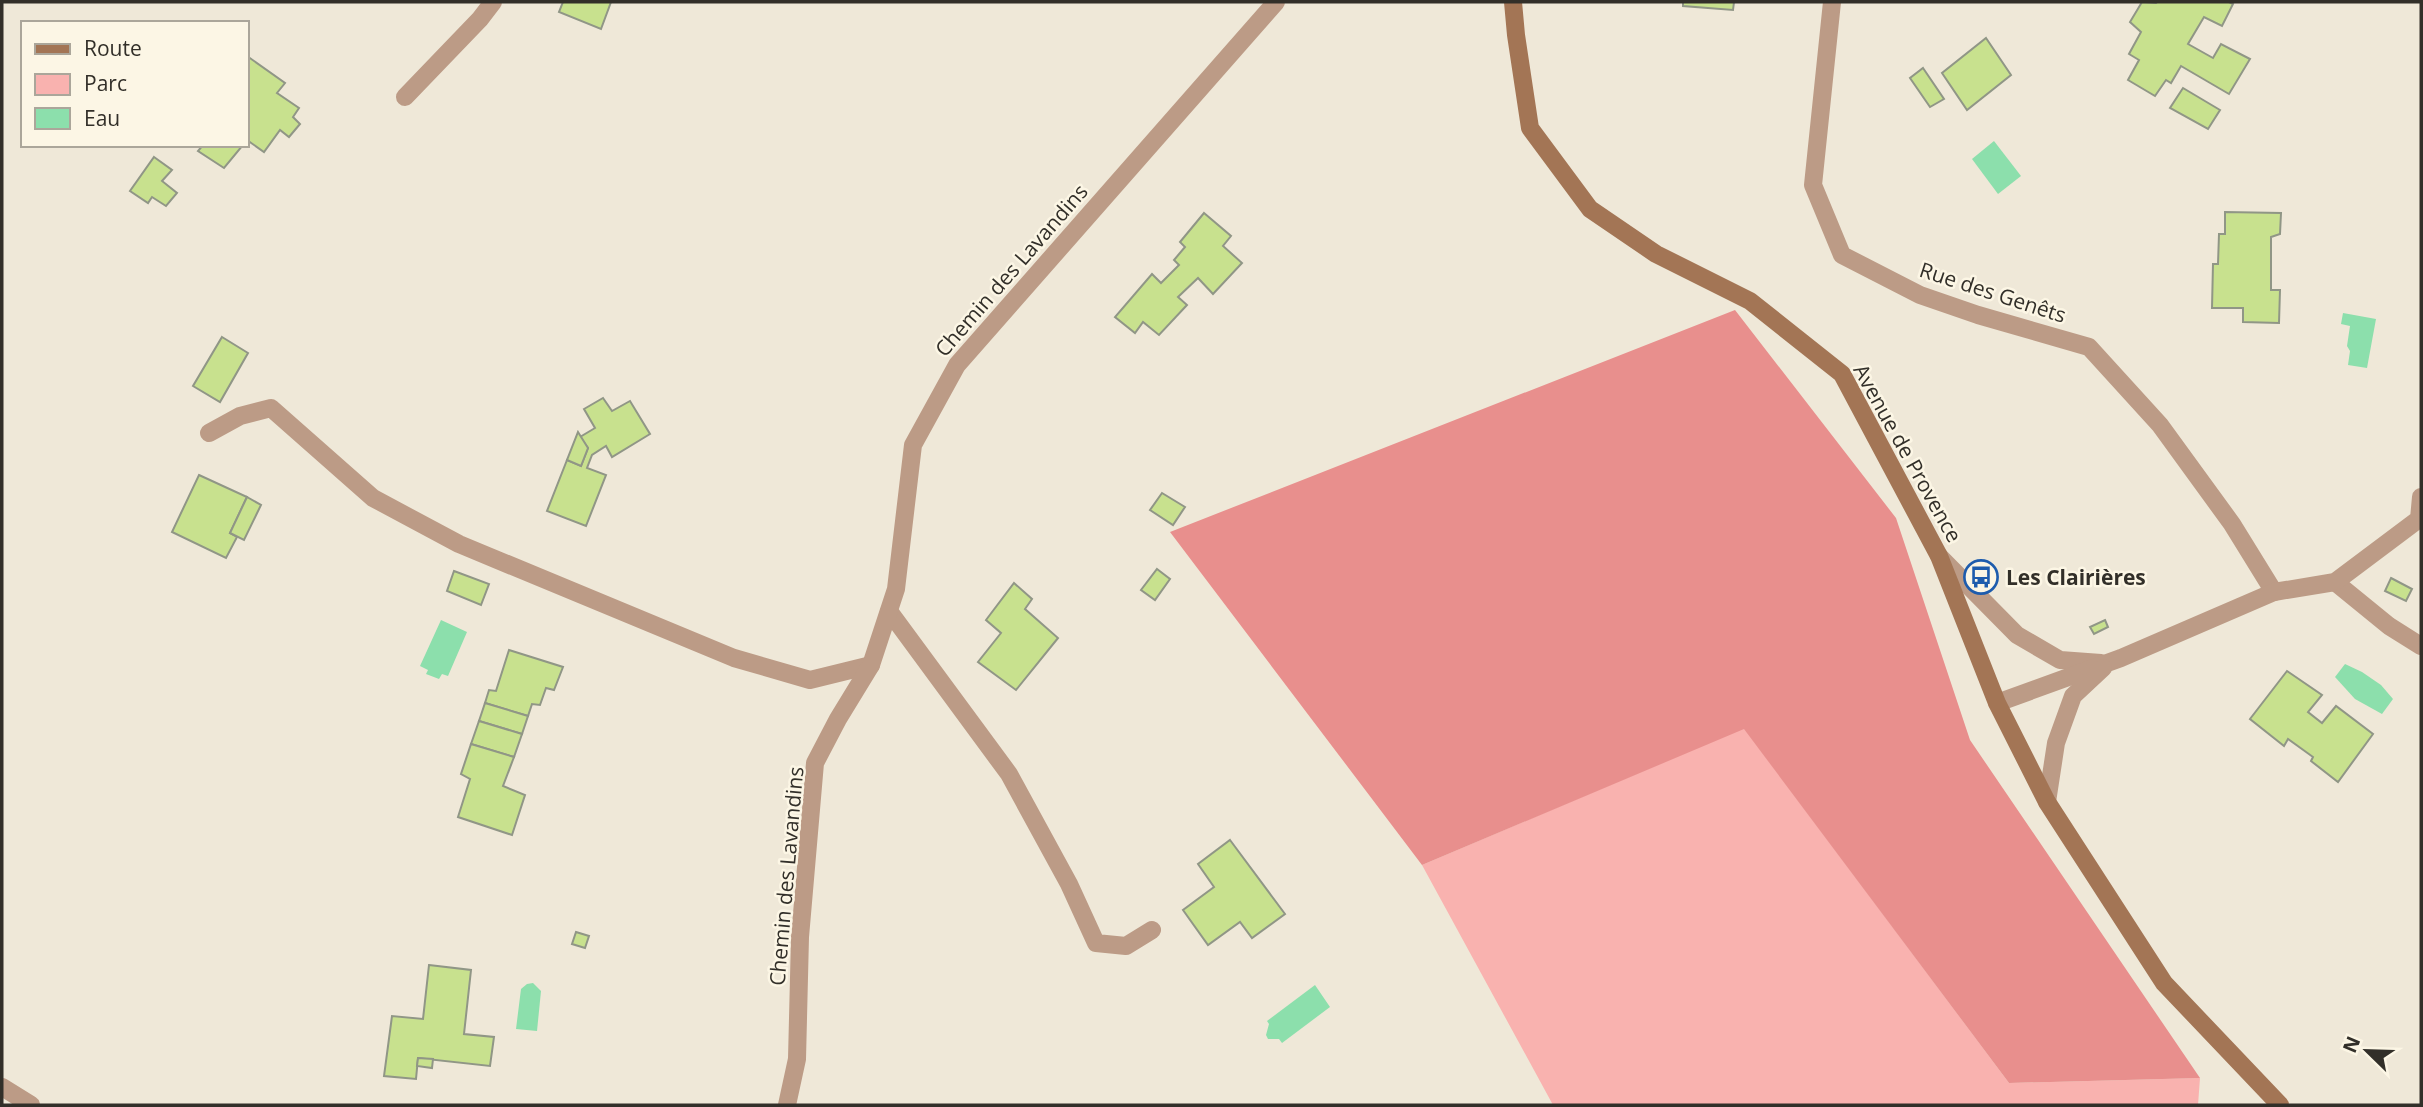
<svg xmlns="http://www.w3.org/2000/svg" width="2423" height="1107" font-family="'Open Sans',sans-serif">
<style>
.green{fill:#f9b2af}
.forest{fill:#e88f8d}
.water{fill:#8cdfac}
.building{fill:#c8e18e;stroke:#909686;stroke-width:2}
.lines{fill:none;stroke-linecap:round;stroke-linejoin:round}
.lane{stroke:#bc9b86;stroke-width:18}
.street{stroke:#bc9b86;stroke-width:18}
.secondary{stroke:#a37555;stroke-width:18}
.labels{text-anchor:middle;dominant-baseline:central;stroke-width:5;stroke-linejoin:round;paint-order:stroke}
.street-label{font-size:21px;fill:#322f29;stroke:#fcf6e5}
.poi-label{font-size:21px;font-weight:bold;fill:#322f29;stroke:#fcf6e5;text-anchor:start}
</style>
<rect width="100%" height="100%" fill="#efe8d8"/>
<polygon class="green" points="1744,728 2009,1083 2200,1078 2198,1105 1553,1105 1422,865"/>
<polygon class="forest" points="1735,310 1896,518 1970,740 2200,1078 2009,1083 1744,729 1422,865 1170,532"/>
<g class="water">
<polygon points="1994,141 2021,176 1998,194 1972,159"/>
<polygon points="2343,313 2376,319 2367,368 2348,365 2350,351 2347,346 2350,326 2341,324"/>
<polygon points="441,620 467,632 448,676 442,674 439,679 426,674 428,670 420,666"/>
<polygon points="2345,664 2362,672 2381,685 2393,699 2382,714 2355,699 2335,677"/>
<polygon points="533,983 541,991 537,1031 516,1029 521,989 527,984"/>
<polygon points="1315,985 1330,1007 1282,1043 1279,1039 1268,1039 1266,1035 1269,1024 1267,1021"/>
</g>
<g class="building">
<polygon points="563,2 611,2 601,29 559,12"/>
<polygon points="1683,2 1734,2 1733,10 1683,6"/>
<polygon points="2142,2 2156,3 2157,2 2229,2 2233,4 2222,26 2204,17 2188,44 2213,58 2221,44 2250,59 2229,94 2181,66 2171,83 2166,80 2155,96 2128,80 2139,60 2129,54 2141,32 2130,22"/>
<polygon points="1986,38 2011,75 1967,110 1942,73"/>
<polygon points="247,56 285,83 277,93 299,108 293,117 300,124 289,137 280,130 264,152 247,140"/>
<polygon points="1923,68 1944,99 1930,107 1910,78"/>
<polygon points="2183,88 2220,110 2208,129 2170,108"/>
<polygon points="203,145 243,145 224,168 198,151"/>
<polygon points="154,157 172,170 162,181 177,193 166,206 152,197 148,203 130,191"/>
<polygon points="2225,212 2281,213 2280,234 2271,237 2271,290 2280,290 2279,323 2243,322 2243,308 2212,308 2213,264 2218,264 2219,234 2225,234"/>
<polygon points="1204,213 1231,236 1223,246 1242,263 1213,294 1198,278 1178,297 1187,305 1159,335 1143,322 1135,333 1115,317 1152,274 1161,283 1179,265 1174,260 1185,247 1180,242"/>
<polygon points="222,337 248,353 220,402 193,386"/>
<polygon points="603,398 612,411 630,401 650,434 612,457 606,446 592,455 587,468 606,475 586,526 547,511 567,460 581,466 588,448 580,437 595,428 584,409"/>
<polygon points="578,432 588,448 581,466 567,460"/>
<polygon points="199,475 247,497 230,533 237,537 226,558 172,532"/>
<polygon points="1162,493 1185,507 1173,525 1150,510"/>
<polygon points="247,497 261,505 244,540 230,533"/>
<polygon points="1157,569 1170,579 1155,600 1141,590"/>
<polygon points="454,571 489,584 481,605 447,591"/>
<polygon points="2391,578 2412,589 2406,601 2385,591"/>
<polygon points="1014,583 1032,599 1025,609 1058,638 1016,690 978,662 1001,633 986,620"/>
<polygon points="2105,620 2108,627 2094,634 2090,627"/>
<polygon points="509,650 563,667 554,690 546,688 540,705 532,704 528,716 485,703 489,690 496,691"/>
<polygon points="2287,671 2322,695 2308,712 2322,723 2336,706 2373,734 2338,782 2311,761 2313,757 2288,739 2284,746 2250,719"/>
<polygon points="485,703 528,716 522,734 479,721"/>
<polygon points="479,721 522,734 514,757 471,744"/>
<polygon points="471,744 514,757 503,786 525,795 512,835 458,817 470,779 461,774"/>
<polygon points="1230,840 1285,914 1252,938 1240,922 1208,945 1183,910 1214,887 1198,864"/>
<polygon points="576,932 589,936 585,948 572,944"/>
<polygon points="429,965 471,970 464,1034 494,1037 490,1066 418,1058 416,1079 384,1076 392,1016 423,1019"/>
<polygon points="418,1058 433,1059 432,1068 417,1066"/>
</g>
<g class="lines">
<g class="lane">
<polyline points="209,433 240,416 271,408 373,498 459,544 734,658 810,680 871,665"/>
<polyline points="889,611 1009,774 1069,884 1096,943 1126,946 1152,930"/>
<polyline points="2,1087 31,1105"/>
</g>
<g class="street">
<polyline points="1832,2 1813,185 1842,255 1920,295 1978,315 2089,347 2160,425 2232,524 2274,592"/>
<polyline points="405,97 480,19 493,2"/>
<polyline points="1939,556 2017,635 2060,660 2101,663"/>
<polyline points="2335,582 2389,626 2421,646"/>
<polyline points="1997,703 2121,658 2274,592 2335,582 2419,519 2421,497"/>
<polyline points="2047,802 2056,743 2073,696 2103,668"/>
<polyline points="787,1105 797,1059 800,937 815,763 838,719 871,665 896,589 913,445 957,365 1276,2"/>
</g>
<polyline class="secondary" points="1513,2 1516,35 1530,128 1590,209 1656,254 1750,301 1842,374 1939,556 1997,703 2047,802 2164,983 2280,1105"/>
</g>
<defs>
<g id="bus-ring" transform="scale(1.75)"><circle r="9.5" fill="#fcf6e5" stroke="#1e5cad" stroke-width="1.5"/><path d="M-5-6H5V4H4V6H2V4H-2V6H-4V4H-5ZM-3.5-4V0h7V-4ZM-3.5 1.2v1.5H-2V1.2ZM2 1.2v1.5H3.5V1.2Z" fill="#1e5cad"/></g>
</defs>
<g fill-rule="evenodd">
<use href="#bus-ring" x="1981" y="577"/>
</g>
<g class="labels">
<g class="street-label">
<text transform="translate(1011 270) rotate(-49)">Chemin des Lavandins</text>
<text transform="translate(1993 292) rotate(18)">Rue des Genêts</text>
<text transform="translate(1908 453) rotate(61)">Avenue de Provence</text>
<text transform="translate(786 876) rotate(-85)">Chemin des Lavandins</text>
</g>
<g class="poi-label">
<text x="2006" y="577">Les Clairières</text>
</g>
</g>
<rect width="2423" height="1107" fill="none" stroke="#322f29" stroke-width="7"/>
<rect x="21" y="21" width="228" height="126" fill="#fcf6e5" stroke="#aba69a" stroke-width="2"/>
<rect x="35" y="44" width="35" height="10" fill="#a37555" stroke="#aba69a" stroke-width="2"/>
<text x="84" y="56" font-size="21" fill="#322f29">Route</text>
<rect x="35" y="74" width="35" height="21" fill="#f9b2af" stroke="#aba69a" stroke-width="2"/>
<text x="84" y="91" font-size="21" fill="#322f29">Parc</text>
<rect x="35" y="108" width="35" height="21" fill="#8cdfac" stroke="#aba69a" stroke-width="2"/>
<text x="84" y="126" font-size="21" fill="#322f29">Eau</text>
<g transform="translate(2367 1051) rotate(293)" stroke="#fcf6e5" stroke-width="5" paint-order="stroke">
<path d="M0-5L12 26L0 18L-12 26Z" fill="#322f29"/>
<text y="-10" font-size="19" font-weight="bold" text-anchor="middle" fill="#322f29">N</text>
</g>
</svg>
